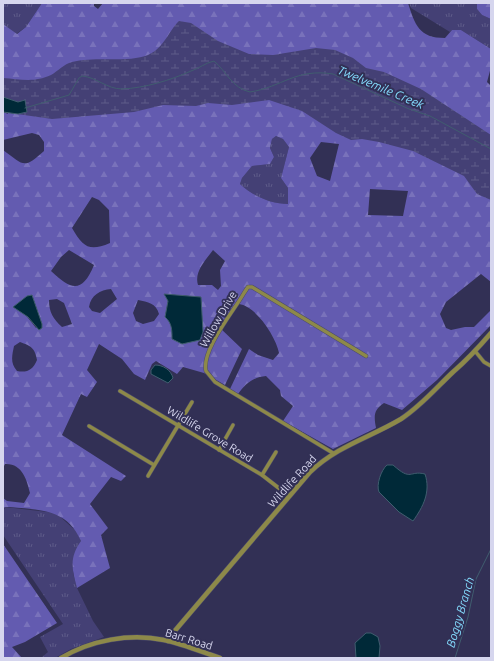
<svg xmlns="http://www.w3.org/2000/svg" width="494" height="661" font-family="Ubuntu,sans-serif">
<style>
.grass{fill:url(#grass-tufts)}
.forest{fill:url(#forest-firs);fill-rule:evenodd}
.wetland{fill:url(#wetland-marsh)}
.water{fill:#002938;stroke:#405d6f}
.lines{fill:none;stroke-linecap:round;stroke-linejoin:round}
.stream{stroke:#405d6f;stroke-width:1}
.minor-casing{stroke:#4c4b6d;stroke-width:4.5}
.tertiary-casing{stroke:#4c4b6d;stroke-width:5.5}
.minor{stroke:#8d8949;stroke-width:3.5}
.tertiary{stroke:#8d8949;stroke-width:4.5}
.labels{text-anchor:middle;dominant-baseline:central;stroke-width:4;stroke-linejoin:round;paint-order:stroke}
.street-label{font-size:11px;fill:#d6d6ee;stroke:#323055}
.water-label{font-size:12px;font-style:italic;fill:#84dbfd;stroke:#323055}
</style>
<defs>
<pattern id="grass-tufts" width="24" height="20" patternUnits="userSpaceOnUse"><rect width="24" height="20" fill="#444075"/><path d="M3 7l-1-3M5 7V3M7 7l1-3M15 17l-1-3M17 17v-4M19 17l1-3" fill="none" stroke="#5e5b89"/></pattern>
<pattern id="forest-firs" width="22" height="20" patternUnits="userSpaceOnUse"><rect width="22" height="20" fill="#635bb0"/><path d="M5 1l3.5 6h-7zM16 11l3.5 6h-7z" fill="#7972bb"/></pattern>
<pattern id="wetland-marsh" width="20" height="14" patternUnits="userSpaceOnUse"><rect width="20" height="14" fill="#444075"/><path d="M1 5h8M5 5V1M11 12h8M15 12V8" fill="none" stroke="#5e5b89"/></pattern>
</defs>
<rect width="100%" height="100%" fill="#323055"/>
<g class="grass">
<polygon points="3,3 42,3 26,27 16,34 3,24"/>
<polygon points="409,3 477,3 477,9 482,15 491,19 491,49 461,30 452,30 450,32 411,8"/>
<path d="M 276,136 L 283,139 L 289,147 L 281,178 L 288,188 L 288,204 C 271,204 253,196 240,184 L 242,178 L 252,166 L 270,164 L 274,157 L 270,148 L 272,139 Z"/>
<polygon points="5,507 56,513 77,532 81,541 73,573 77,588 93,621 104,637 71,649 55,658 41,658 48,652 40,637 63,624 3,535 3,512"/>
</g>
<g class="forest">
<path d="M 42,3 L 94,3 L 94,6 L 98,9 L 103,3 L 408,3 C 415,25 419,38 445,38 L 452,30 L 461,30 L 491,49 L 491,67 L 487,82 L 491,86 L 491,282 L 481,274 L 446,302 L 440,314 L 446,328 L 451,330 L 465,327 L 474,327 L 491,310 L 491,325 L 437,380 L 402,410 L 384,403 C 373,410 374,417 376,428 L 333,449 L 283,421 L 293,406 L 281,396 L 280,390 L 266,376 C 253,377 245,384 238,394 L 230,389 L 249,349 L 258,355 L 273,360 L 279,353 C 276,337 256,306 239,304 L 219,327 L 242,349 L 225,385 L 204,373 L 183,367 L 177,374 L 156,361 L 152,364 L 145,380 L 134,374 L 122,359 L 99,344 L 87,370 L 97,382 L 87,397 L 81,394 L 62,435 L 126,476 L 121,481 L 111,477 L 90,504 L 108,528 L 101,535 L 110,568 L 77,588 C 72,569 69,558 81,541 C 67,509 41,510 10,507 L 5,507 L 3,509 L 3,498 L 7,501 L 24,503 L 30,493 C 27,480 22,463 5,464 L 3,468 L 3,150 C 24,165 23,170 44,151 L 44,142 L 39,135 L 32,133 L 3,140 L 3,112 L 8,114 L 3,97 L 3,24 L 17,34 L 26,27 ZM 276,136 L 283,139 L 289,147 L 281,178 L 288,188 L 288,204 C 271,204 253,196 240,184 L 242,178 L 252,166 L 270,164 L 274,157 L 270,148 L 272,139 ZM 321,142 L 339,144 L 330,181 L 317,176 L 310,158 ZM 370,189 L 408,191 L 403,216 L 368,215 ZM 92,197 L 99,200 L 109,210 L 110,243 C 89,252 83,247 72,228 ZM 69,250 L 94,265 C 82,294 71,290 51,271 L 61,257 ZM 213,250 L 225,261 L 220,270 L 221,286 L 218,290 L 212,285 L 198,285 C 194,272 205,261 213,250 ZM 111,289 L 117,299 L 100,313 L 92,311 L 89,307 C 91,295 100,290 111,289 ZM 165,294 L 201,297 L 203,332 L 200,340 L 172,328 L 169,321 L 165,317 L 168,301 ZM 32,295 L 42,324 L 36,328 L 17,304 ZM 57,299 L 64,303 L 72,324 L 62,327 C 53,319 49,312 49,300 ZM 138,300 C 148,302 156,303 159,314 L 154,321 L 143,324 L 136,321 L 133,313 ZM 20,342 C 31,346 35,348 37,360 C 33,370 27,373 17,371 C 10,363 12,356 14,346 Z"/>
<polygon points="477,3 491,3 491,19 482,15 477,9"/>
<polygon points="3,544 57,623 25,642 12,647 22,658 3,658"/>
</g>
<path class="wetland" d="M 179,21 L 191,23 L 218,41 L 249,54 L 273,55 L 316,48 L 335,50 L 353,58 L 366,68 L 384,72 L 421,89 L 491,135 L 491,200 L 477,194 L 464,176 L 413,151 L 379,142 L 362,139 L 351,140 L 336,133 L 302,111 L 269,100 L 232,105 L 208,103 L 196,106 L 163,105 L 134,112 L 52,119 L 3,112 L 3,78 C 20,79 34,83 51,75 C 58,71 64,64 72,62 C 94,56 129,63 148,55 C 164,48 168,32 179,21 Z"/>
<g class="water">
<polygon points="3,97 18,102 25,100 27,112 18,114 3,112"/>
<path d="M 164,294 L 201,297 L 203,332 L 200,340 L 182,344 L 172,339 C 172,330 172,323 165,317 L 168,301 Z"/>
<polygon points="32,295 42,324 42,328 39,330 28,317 13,307 27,296"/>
<path d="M 155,365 C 163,365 171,370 173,378 L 168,383 L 151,374 L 151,370 Z"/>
<path d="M 387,465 L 393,465 C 412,482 409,470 425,474 C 431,492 423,507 413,521 L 399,512 L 379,492 C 376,485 381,470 387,465 Z"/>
<polygon points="366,633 371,633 378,637 380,646 379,658 356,658 355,643"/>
</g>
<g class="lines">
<g class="stream">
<path d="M 25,108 L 69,95 L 79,78 L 82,76 C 96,77 107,89 122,89 C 145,88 171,80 191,71 C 200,68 205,63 214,61 C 227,72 232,88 250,92 C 282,87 296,68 333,74 L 409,109 L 430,116 L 491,149"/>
<polyline points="455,658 468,617 476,579 491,549"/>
</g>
<g class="minor-casing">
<g id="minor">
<polyline points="475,351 484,362 491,366"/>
<polyline points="120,391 262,475 289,496"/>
<polyline points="89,426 154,465"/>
<polyline points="219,450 233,425"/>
<path d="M 333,453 L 215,382 L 206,371 C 201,350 234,311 244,293 L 248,287 L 252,287 L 366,356"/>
<polyline points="262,475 276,452"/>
<polyline points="148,476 192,402"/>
</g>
</g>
<g class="tertiary-casing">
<g id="tertiary">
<path d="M 168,641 L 173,633 L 310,472 C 339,445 369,438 401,419 C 421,406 436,388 453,372 C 467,360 479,347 491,333"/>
<path d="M 61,658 C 91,640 130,633 164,640 C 183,644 202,652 220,658"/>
</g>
</g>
<use href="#minor" class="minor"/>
<use href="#tertiary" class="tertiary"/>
</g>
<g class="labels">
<g class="street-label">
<text transform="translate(218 319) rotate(-60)">Willow Drive</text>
<text transform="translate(210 434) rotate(31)">Wildlife Grove Road</text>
<text transform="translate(292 481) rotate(-48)">Wildlife Road</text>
<text transform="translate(189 639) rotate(17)">Barr Road</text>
</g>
<g class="water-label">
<text transform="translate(381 87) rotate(23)">Twelvemile Creek</text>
<text transform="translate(460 612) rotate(-74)">Boggy Branch</text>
</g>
</g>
<rect width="494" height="661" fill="none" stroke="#d6d6ee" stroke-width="8"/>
</svg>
